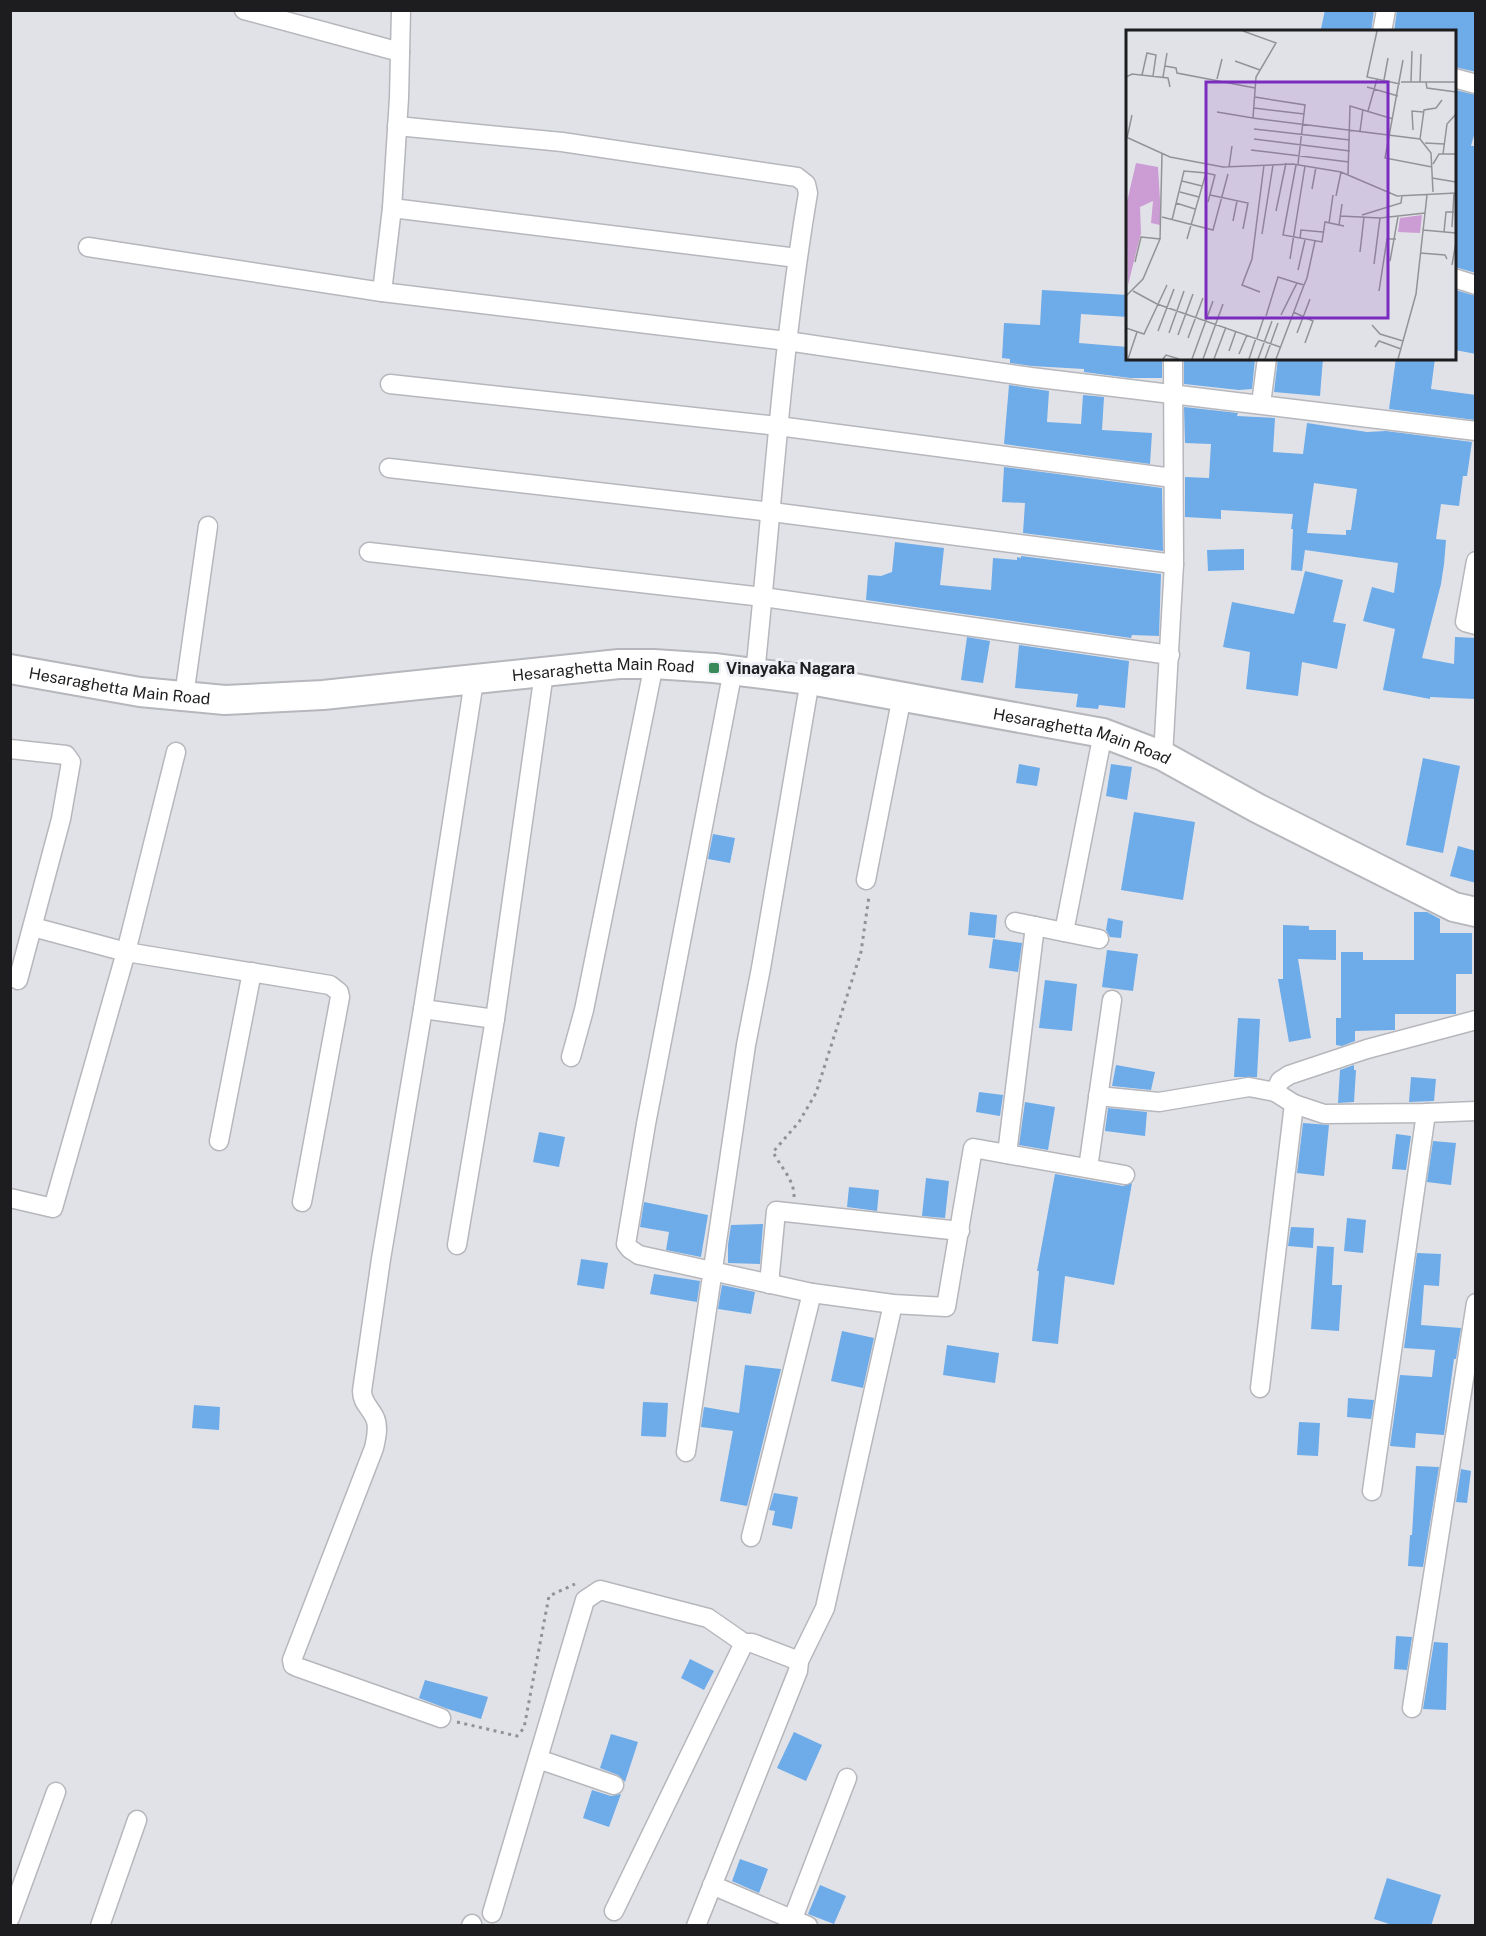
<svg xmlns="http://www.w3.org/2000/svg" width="1486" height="1936" font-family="'Public Sans',sans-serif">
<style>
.building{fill:#6dabe9;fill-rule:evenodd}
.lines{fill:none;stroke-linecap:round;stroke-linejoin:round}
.minor-casing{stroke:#b6b7bc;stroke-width:21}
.primary-casing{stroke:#b6b7bc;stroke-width:32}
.path{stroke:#919296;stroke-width:3;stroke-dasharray:3 4.5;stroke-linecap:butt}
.minor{stroke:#fff;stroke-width:18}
.primary{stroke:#fff;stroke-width:28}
.poi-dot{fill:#3a8959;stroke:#eef0f5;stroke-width:2}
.labels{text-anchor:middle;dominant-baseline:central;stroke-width:6;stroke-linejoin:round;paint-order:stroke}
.poi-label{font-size:16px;font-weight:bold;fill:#1d1d1f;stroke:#eef0f5;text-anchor:start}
.street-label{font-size:16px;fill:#1d1d1f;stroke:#eef0f5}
.inset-road{fill:none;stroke:#939397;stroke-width:1.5}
.view{fill:#7b2cbf;fill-opacity:0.15;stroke:#7b2cbf;stroke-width:3}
.inset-edge{fill:none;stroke:#1d1d1f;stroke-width:3}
</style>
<rect width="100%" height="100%" fill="#e1e2e7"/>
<g class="building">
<polygon points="1325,10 1374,10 1371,32 1330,32 1321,29"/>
<polygon points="1397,10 1476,10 1476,72 1455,67 1455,32 1394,32"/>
<polygon points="1455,90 1476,95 1476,128 1471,146 1476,146 1476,273 1455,267"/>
<polygon points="1042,290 1128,295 1128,317 1081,314 1079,343 1128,347 1128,358 1162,358 1162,378 1130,378 1084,372 1084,369 1032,366 1010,363 1010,359 1002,358 1004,323 1040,325"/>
<polygon points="1455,290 1476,296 1476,354 1455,350"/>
<polygon points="1184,358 1255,359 1252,389 1239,390 1184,384"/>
<polygon points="1278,358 1323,358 1320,396 1274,392"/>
<polygon points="1396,358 1435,358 1431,389 1476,395 1475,420 1389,409"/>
<polygon points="1009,385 1049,391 1047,422 1081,424 1083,395 1104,397 1102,430 1152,433 1150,464 1004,444"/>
<path d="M 1184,407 L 1238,413 L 1237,416 L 1275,418 L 1273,452 L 1303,454 L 1307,423 L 1367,432 L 1386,431 L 1472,442 L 1467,476 L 1463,476 L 1459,506 L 1441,504 L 1436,539 L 1446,540 L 1444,564 L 1441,584 L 1422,658 L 1454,664 L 1455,637 L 1476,638 L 1476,699 L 1430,697 L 1430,699 L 1383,690 L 1395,629 L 1363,621 L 1372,587 L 1394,593 L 1398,563 L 1305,550 L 1302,571 L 1291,570 L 1293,529 L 1291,529 L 1293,514 L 1221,510 L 1221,519 L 1185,517 L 1185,477 L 1209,478 L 1211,444 L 1185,443 ZM 1314,483 L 1357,489 L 1351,530 L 1346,530 L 1346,535 L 1307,533 Z"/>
<polygon points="1004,467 1162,488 1163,551 1023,533 1025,503 1002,502"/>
<polygon points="895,542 944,548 940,585 991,590 993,558 1017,560 1017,557 1021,558 1021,556 1161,574 1159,636 1132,635 1131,638 866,600 868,575 881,576 892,572"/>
<polygon points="1244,549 1244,570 1208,571 1207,550"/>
<polygon points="1305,571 1343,580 1333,622 1346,624 1337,669 1302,662 1298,696 1246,689 1250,652 1223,647 1232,602 1294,614"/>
<polygon points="967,637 990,641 983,683 961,680"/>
<polygon points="1019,645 1129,661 1125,708 1099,705 1098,709 1076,707 1078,694 1015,688"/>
<polygon points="1423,758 1460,766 1443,853 1406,845"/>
<polygon points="1019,764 1040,768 1037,786 1016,783"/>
<polygon points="1111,764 1132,767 1127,800 1106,796"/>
<polygon points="1134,812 1195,822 1183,900 1121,890"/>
<polygon points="713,834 735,838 730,863 708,859"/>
<polygon points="1458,846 1476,851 1476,883 1450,876"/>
<polygon points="970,912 997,915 995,938 968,935"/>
<polygon points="1414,912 1427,912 1440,919 1440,933 1472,933 1472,974 1456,974 1456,1014 1395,1014 1395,1030 1355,1031 1355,1041 1342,1046 1336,1045 1336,1018 1341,1018 1341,952 1363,952 1363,960 1414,960"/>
<polygon points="1108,918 1123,921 1121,938 1110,937 1106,930"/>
<polygon points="1283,925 1309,926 1309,930 1336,930 1336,960 1298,959 1311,1038 1289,1042 1278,979 1283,979"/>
<polygon points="993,939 1022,943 1018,972 989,968"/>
<polygon points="1107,950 1138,954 1133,991 1102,987"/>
<polygon points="1045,980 1077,984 1072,1031 1039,1028"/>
<polygon points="1238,1018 1260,1019 1257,1077 1234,1077"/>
<polygon points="1116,1065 1155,1072 1151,1090 1112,1086"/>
<polygon points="1354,1065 1354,1070 1356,1070 1354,1102 1338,1103 1340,1070"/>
<polygon points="1411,1077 1436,1079 1434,1101 1409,1102"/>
<polygon points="979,1092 1003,1095 1000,1116 976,1112"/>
<polygon points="1025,1102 1055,1107 1048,1150 1019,1145"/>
<polygon points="1108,1108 1147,1112 1145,1136 1105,1131"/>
<polygon points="1303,1123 1329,1125 1324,1176 1297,1173"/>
<polygon points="539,1132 565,1137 559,1167 533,1162"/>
<polygon points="1396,1134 1411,1136 1406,1170 1392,1169"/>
<polygon points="1433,1141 1456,1143 1451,1185 1427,1182"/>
<polygon points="1055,1174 1123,1186 1132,1183 1114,1285 1065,1276 1058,1344 1032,1341 1039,1271 1037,1271"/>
<polygon points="926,1178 949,1181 945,1218 922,1216"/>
<polygon points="849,1187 879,1190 877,1211 847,1207"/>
<polygon points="644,1202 708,1215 701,1257 666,1250 669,1232 640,1227"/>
<polygon points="1347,1218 1366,1220 1363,1253 1344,1251"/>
<polygon points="763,1224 760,1264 728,1263 728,1245 731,1225"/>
<polygon points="1291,1227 1314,1228 1313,1248 1288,1246"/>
<polygon points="1317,1246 1334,1247 1332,1285 1342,1285 1339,1331 1311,1329"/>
<polygon points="1417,1253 1441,1254 1439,1286 1424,1285 1421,1325 1461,1328 1456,1359 1454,1359 1444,1435 1416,1433 1415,1448 1390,1446 1400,1375 1432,1377 1435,1350 1404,1348"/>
<polygon points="581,1259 608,1263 604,1289 577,1285"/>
<polygon points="654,1274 700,1281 697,1302 650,1294"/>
<polygon points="722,1285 755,1292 751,1314 718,1309"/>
<polygon points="842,1331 874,1338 863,1388 831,1381"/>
<polygon points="947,1345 999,1353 995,1383 943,1375"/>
<polygon points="745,1365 781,1369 747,1506 720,1501 733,1431 701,1427 704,1407 739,1413"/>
<polygon points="1348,1398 1374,1400 1371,1419 1347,1417"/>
<polygon points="643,1402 668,1403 666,1437 641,1436"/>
<polygon points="194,1405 220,1407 219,1430 192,1428"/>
<polygon points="1299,1422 1320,1423 1318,1456 1297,1455"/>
<polygon points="1416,1466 1439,1467 1423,1567 1408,1566 1410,1535 1412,1535"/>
<polygon points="1461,1469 1471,1471 1467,1503 1456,1502"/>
<polygon points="774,1493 798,1497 792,1529 772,1525 775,1511 769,1510"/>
<polygon points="1396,1636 1412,1637 1407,1670 1394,1669"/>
<polygon points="1434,1642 1448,1643 1446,1710 1423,1709"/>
<polygon points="690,1659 714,1671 704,1690 681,1678"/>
<polygon points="425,1680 488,1697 481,1719 448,1709 419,1698"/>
<polygon points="794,1732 822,1745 806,1781 777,1768"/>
<polygon points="611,1734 638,1742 625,1782 618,1775 600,1768"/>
<polygon points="592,1790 611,1796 621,1794 609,1827 583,1818"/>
<polygon points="740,1859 768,1869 759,1893 732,1881"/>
<polygon points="1387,1878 1441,1895 1431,1926 1395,1926 1374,1919"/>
<polygon points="820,1885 846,1896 834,1924 808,1914"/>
</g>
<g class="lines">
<g class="minor-casing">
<g id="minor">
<polyline points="244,10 400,52"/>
<polyline points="401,10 399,98 392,208 382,292 787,341 1031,377 1476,431"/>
<polyline points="1382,32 1386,10"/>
<polyline points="1454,78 1476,84"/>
<path d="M 397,126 L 562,142 L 797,177 L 806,184 L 808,193 C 781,352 772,513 755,673"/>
<polyline points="392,208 797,258"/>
<polyline points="88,247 382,292"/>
<polyline points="1454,278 1476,285"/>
<polyline points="390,384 778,426 1173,478"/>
<polyline points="1261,404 1267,358"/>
<polyline points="389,468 772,512 1174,564"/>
<polyline points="369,552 763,597 1170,655"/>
<polyline points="1476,561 1465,622 1476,625"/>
<polyline points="733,670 646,1124 626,1244 630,1249 639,1255 812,1293 893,1304 946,1307 973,1148 1125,1175"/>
<polyline points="184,696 208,526"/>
<polyline points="10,749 66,755 71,762 61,819 18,980"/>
<polyline points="1163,756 1174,564 1173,358"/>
<polyline points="866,880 902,696"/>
<polyline points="1015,922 1099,939"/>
<polyline points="33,927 126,952 330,985 339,992 340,997 302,1202"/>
<polyline points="1064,932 1103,733"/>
<polyline points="423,1009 495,1019"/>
<polyline points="571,1057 584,1010 654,664"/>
<polyline points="1275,1092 1280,1081 1289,1075 1367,1049 1476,1020"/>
<polyline points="1098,1096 1159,1102 1249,1087 1275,1092 1294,1104 1324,1114 1426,1113 1476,1111"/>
<polyline points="219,1141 252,972"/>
<polyline points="1007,1154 1035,926"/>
<polyline points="1088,1168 1112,1000"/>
<polyline points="10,1198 53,1208 126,952 176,752"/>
<polyline points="457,1245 495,1019 544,673"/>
<polyline points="769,1284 776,1211 960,1231"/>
<polyline points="1260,1388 1294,1104"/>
<polyline points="686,1452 746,1045 761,968 810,680"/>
<polyline points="1372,1491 1426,1113"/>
<polyline points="751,1537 812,1293"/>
<polyline points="1412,1708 1476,1303"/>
<path d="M 441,1718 L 297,1667 L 293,1665 L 292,1660 L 374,1448 C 376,1439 379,1427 375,1418 C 370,1407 362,1403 362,1391 L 381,1259 L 423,1009 L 474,681"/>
<polyline points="538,1759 614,1785"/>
<polyline points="712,1885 808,1926"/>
<polyline points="614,1911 744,1643 752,1643 799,1661 825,1608 893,1304"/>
<polyline points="492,1913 585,1600 600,1590 708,1618 744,1643"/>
<polyline points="10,1918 56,1792"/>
<polyline points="100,1926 137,1820"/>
<polyline points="471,1926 472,1924"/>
<polyline points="696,1926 798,1671 799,1661"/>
<polyline points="790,1926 847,1778"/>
</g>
</g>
<g class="primary-casing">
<g id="primary">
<path id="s1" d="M 10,669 L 140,692 L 225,700 L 323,695 L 619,664 L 654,664 L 714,668 L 810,680 L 1103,733 L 1163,756 L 1257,808 L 1454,907 L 1476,912"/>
</g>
</g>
<g class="path">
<path d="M 794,1197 C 795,1181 780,1166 773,1152 L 799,1122 L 816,1093 L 861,952 L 869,896"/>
<polyline points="457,1722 517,1736 524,1728 549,1596 575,1584"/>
</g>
<use href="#minor" class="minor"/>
<use href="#primary" class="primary"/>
</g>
<rect class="poi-dot" x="708" y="662" width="12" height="12" rx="3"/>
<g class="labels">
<g class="poi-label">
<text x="726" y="668">Vinayaka Nagara</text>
</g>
<g class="street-label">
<text stroke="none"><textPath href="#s1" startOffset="597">Hesaraghetta Main Road</textPath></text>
<text stroke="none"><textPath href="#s1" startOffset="111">Hesaraghetta Main Road</textPath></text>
<text stroke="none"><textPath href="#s1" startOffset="1083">Hesaraghetta Main Road</textPath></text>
</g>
</g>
<g transform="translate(1126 30)">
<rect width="330" height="330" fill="#e1e2e7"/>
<path d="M 10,133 L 32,137 L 35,187 L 34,195 L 25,193 L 27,171 L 14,177 L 15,203 L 2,255 L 0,176 ZM 296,185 L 294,203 L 272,202 L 274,188 Z" fill="#cc9cd4"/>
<path class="inset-road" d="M 117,1 L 150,13 L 130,47 L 127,88 L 294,109 L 305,123 L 307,162M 251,1 L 241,47 L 274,54M 277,30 L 259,128 L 306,137M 109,31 L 134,40M 39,36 L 50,38 L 51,43 L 129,58M 16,45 L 21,23 L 30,25 L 27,46M 0,47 L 6,44 L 42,48 L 44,57M 37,47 L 41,23M 91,49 L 96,29M 258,50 L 262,28M 275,52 L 330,52M 285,52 L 286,21M 294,52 L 295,24M 300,52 L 301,58 L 330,62M 241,57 L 272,66M 129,67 L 179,75 L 172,134M 128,78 L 178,84M 242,81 L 251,49M 91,82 L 127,88M 128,99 L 224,110M 287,100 L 286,81 L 297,82M 234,101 L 237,79M 0,107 L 44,127 L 97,137 L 167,134 L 215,142 L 271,166 L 330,163M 1,108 L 6,85M 128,109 L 224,121M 294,109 L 298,80 L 310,78 L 316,70M 299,113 L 318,114M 125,120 L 223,132M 317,124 L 321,94 L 330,84M 307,134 L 313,124 L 330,124M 170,135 L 157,205 L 196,212 L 199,192 L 218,196M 103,137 L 106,116M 80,143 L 89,145 L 82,172M 222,144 L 224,76 L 267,89M 306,148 L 330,152M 56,151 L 76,156M 186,159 L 190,137M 54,162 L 73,167M 84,165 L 122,173 L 117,199M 210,166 L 215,142M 50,173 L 69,179M 150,181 L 160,133M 236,185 L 275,173 L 276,165M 214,186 L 254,188 L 299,183M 36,187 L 87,200 L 102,144M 46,190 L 58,141 L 80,143 L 61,209M 107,191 L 111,171M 203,193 L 207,165M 213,195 L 216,174M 326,197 L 328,163M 297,200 L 330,203M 318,202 L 320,182 L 328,182M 136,204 L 147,135M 34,209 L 36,124M 174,209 L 175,200 L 197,202M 234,222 L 238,187M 294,223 L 319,225 L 321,229M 164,229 L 179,136M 264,231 L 272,187M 248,234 L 254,188M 326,235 L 330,212M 172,240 L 179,210M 7,261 L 31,274 L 154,317M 253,261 L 261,209 L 270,209M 134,262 L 116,255 L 126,229 L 138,135M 0,266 L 17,249 L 34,209 L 15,207 L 9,232M 167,282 L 187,291 L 179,313M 155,285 L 171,253 L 178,255 L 181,248 L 189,211M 140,286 L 152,247 L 171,253M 246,295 L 254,304 L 277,311M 0,298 L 18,304 L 41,255M 32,301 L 48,259M 43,303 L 58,261M 171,303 L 184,269M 52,305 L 67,264M 62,308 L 77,268M 131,308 L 138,287M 249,317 L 253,311 L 275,319M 103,321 L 110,301M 113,324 L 121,305M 2,329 L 11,302M 37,329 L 40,325 L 53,329M 66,329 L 87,271M 77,329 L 97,274M 88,329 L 100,297M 123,329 L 130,308M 132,329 L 146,291M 139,329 L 152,293M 150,329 L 178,255M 272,329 L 290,264 L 301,165"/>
<path class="view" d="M 80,52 L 262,52 L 262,288 L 80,288 Z"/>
<rect width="330" height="330" class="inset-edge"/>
</g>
<rect width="1486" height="1936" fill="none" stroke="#1d1d1f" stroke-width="24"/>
</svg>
